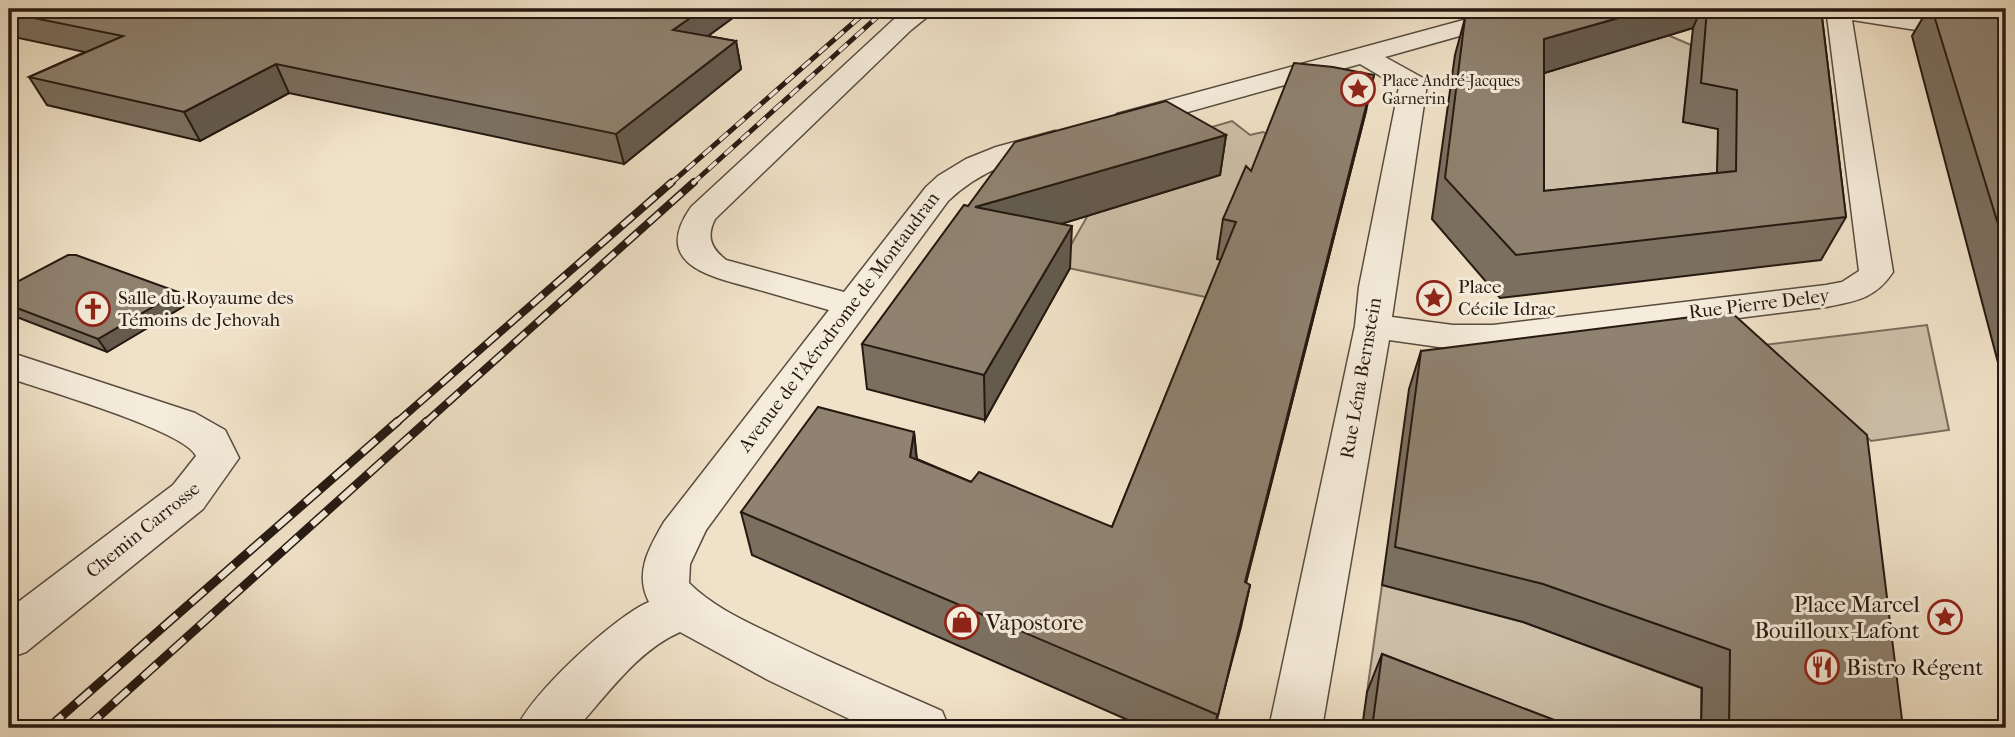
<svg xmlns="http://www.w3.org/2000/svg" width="2015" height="737" font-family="'IM FELL French Canon',serif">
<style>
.green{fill:#cdc0a9;stroke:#796c5d;stroke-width:2}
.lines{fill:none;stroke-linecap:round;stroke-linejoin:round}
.minor-casing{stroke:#584b3f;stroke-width:3}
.minor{fill:#f5ecdb;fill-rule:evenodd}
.rail-far2-casing{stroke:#251911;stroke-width:5}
.rail-far1-casing{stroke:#251911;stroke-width:8}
.rail-casing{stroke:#251911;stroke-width:9}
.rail-far2{stroke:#f5ecdb;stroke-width:3.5;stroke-dasharray:11;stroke-linecap:butt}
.rail-far1{stroke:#f5ecdb;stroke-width:5;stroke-dasharray:15;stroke-linecap:butt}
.rail{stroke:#f5ecdb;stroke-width:6;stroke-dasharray:19;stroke-linecap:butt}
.wall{fill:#7b7060;stroke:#251911;stroke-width:2;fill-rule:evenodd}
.shaded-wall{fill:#645b4e;stroke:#251911;stroke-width:2}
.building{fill:#8f8270;stroke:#251911;stroke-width:2}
.labels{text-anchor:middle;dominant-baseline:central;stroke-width:6;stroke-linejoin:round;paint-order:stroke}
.far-poi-label{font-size:16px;fill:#251911;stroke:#f5ecdb;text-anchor:start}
.poi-label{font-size:19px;fill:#251911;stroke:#f5ecdb;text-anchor:start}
.street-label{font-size:19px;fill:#251911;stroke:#f5ecdb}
.near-poi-label{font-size:23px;fill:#251911;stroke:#f5ecdb;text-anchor:start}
</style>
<rect width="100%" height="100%" fill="#f0e2c8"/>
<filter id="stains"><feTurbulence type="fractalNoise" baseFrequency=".00286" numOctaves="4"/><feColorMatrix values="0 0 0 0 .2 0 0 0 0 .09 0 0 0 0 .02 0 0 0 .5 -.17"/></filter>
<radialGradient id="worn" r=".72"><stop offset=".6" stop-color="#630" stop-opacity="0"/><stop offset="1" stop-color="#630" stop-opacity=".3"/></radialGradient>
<g class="green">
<polygon points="1609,10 1691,45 1683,122 1719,129 1716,206 1452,242 1432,219 1433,214 1496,226 1522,80 1621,49"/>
<polygon points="1232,121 1250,135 1263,132 1273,137 1218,258 1230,261 1215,299 1059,266 1088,215 1211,178 1164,141"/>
<polygon points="1927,325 1949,430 1871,441 1764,345"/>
<polygon points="1382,585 1523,622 1701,688 1701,728 1459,728 1367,692"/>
</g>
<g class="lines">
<g class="minor-casing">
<g id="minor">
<path d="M 909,9 L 937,9 L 911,30 L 715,219 C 706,237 711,248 726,260 L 844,292 L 926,187 L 938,176 L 966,159 L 996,147 L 1055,131 L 1065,134 L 1070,140 L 1065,146 C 1022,157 981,169 948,201 L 706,530 L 690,564 L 689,583 C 714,608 749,623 780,638 C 833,664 888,687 942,711 L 949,728 L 868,728 L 768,680 L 680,632 C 638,650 607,695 577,728 L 517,728 C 530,695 615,616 649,602 C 634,573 649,548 664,522 L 829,310 C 805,303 780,296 756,289 C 713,277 650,266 691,207 L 893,20 Z"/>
<path d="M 1504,9 L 1542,9 L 1538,14 L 1385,57 L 1423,78 L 1427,84 L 1392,317 L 1453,325 L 1493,325 L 1826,285 L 1842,282 L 1859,271 L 1827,16 L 1821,14 L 1817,9 L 1873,9 L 2006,29 L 2006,44 L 1852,20 L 1893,272 C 1875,299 1856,301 1826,307 L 1493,349 L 1453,349 L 1389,340 L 1322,728 L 1269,728 L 1355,326 L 1359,287 L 1399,87 L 1360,64 L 1127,129 L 1117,126 L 1113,120 L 1117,114 Z"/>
<path d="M 9,352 L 195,413 L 225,430 L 239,458 L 203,509 L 26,652 L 9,658 L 9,609 L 173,485 L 196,456 C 186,431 41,389 9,378 Z"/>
</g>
</g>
<use href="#minor" class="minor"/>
<g class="rail-far2-casing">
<g id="rail-far2">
<polyline points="670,184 869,9"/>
<polyline points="692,184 886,9"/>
</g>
</g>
<g class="rail-far1-casing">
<g id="rail-far1">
<polyline points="396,423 672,182"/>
<polyline points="425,423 694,182"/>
</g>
</g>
<g class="rail-casing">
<g id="rail">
<polyline points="48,728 398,421"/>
<polyline points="86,728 427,421"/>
</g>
</g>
<use href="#rail-far2" class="rail-far2"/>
<use href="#rail-far1" class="rail-far1"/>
<use href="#rail" class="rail"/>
</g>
<g class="wall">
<polygon points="9,9 745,9 708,36 736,41 741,69 624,164 289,93 200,141 47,105 29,77 85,52 9,36"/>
<path d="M 1499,9 L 1821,9 L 1846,217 L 1821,260 L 1500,298 L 1432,219 L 1455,55 L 1465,18 ZM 1693,28 L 1683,122 L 1718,129 L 1717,173 L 1544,191 L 1544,73 Z"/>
<polygon points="1928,9 1960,9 2006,16 2006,393 1912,36"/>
<polygon points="1366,111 1246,583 1250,585 1215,728 1146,728 752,555 741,512 914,432 917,459 971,482 1112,527 1221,260 1217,259 1223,219 1251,171"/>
<polygon points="1226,135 1220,175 1061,224 1070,268 985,420 867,389 862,344 968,206"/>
<polygon points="9,286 186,305 107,352 9,314"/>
<polygon points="1421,351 1903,728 1701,728 1702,688 1523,622 1382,585 1409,389"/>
<polygon points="1382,654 1574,728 1362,728 1367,692"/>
</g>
<g class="shaded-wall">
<polygon points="703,9 745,9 679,57 673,30"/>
<polygon points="1650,9 1701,9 1693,28 1531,77 1544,39"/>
<polygon points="736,41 741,69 624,164 616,134"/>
<polygon points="276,64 289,93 200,141 184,112"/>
<polygon points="1374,75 1366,111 1235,625 1245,582"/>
<polygon points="1226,135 1220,175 976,250 975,207"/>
<polygon points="1072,226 1070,268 985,420 984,375"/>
<polygon points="178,292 186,305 107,352 98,339"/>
<polygon points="914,432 918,474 910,457"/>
<polygon points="1250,585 1241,627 1214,728"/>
</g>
<g class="building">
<polygon points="9,9 703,9 673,30 736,41 616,134 276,64 184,112 29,77 123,36 9,13"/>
<polygon points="1499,9 1650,9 1544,39 1544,191 1736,171 1737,90 1701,83 1707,9 1821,9 1846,217 1516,255 1445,178 1465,18"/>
<polygon points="1932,9 1960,9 2006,16 2006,250"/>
<polygon points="1294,63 1333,67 1374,75 1245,582 1250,585 1218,715 741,512 818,407 914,432 910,457 971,482 979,472 1112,527 1236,222 1223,219 1246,166 1251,171"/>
<polygon points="1166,101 1226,135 975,207 1072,226 984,375 862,344 964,205 968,206 1015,142"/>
<polygon points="68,255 76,255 178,292 98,339 9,305 9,286"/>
<polygon points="1731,312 1867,435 1903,728 1729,728 1730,650 1543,584 1395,547 1421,351"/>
<polygon points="1382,654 1575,728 1372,728"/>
</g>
<defs>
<g id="sight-ring" transform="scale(1.75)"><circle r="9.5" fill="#f5ecdb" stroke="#8f2418" stroke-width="1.5"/><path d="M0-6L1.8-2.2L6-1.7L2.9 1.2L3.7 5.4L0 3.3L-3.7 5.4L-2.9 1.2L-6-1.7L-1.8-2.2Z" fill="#8f2418"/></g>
<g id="church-ring" transform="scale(1.75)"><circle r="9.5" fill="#f5ecdb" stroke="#8f2418" stroke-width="1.5"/><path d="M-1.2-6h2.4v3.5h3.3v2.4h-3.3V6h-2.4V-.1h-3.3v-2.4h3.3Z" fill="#8f2418"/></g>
<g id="shop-ring" transform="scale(1.75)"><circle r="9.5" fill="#f5ecdb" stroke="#8f2418" stroke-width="1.5"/><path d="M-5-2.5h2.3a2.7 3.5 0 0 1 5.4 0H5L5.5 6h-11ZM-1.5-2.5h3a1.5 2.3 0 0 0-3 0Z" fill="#8f2418"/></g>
<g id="restaurant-ring" transform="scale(1.75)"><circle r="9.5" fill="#f5ecdb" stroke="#8f2418" stroke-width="1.5"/><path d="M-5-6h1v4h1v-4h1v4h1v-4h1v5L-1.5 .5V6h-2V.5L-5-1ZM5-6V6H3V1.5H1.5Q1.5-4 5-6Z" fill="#8f2418"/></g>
</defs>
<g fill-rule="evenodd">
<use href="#sight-ring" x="1358" y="89"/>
<use href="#sight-ring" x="1434" y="298"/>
<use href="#church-ring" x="93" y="309"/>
<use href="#sight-ring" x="1945" y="617"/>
<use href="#shop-ring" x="962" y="622"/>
<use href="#restaurant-ring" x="1822" y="667"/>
</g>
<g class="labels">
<g class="far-poi-label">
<text x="1382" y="80">Place André-Jacques<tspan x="1382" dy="18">Garnerin</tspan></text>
</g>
<g class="poi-label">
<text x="1458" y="287">Place<tspan x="1458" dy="22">Cécile Idrac</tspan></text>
<text x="118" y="298">Salle du Royaume des<tspan x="118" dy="22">Témoins de Jehovah</tspan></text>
</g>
<g class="street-label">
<text transform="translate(1759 304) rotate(-7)">Rue Pierre Deley</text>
<text transform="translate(839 322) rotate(-53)">Avenue de l'Aérodrome de Montaudran</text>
<text transform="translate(1361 378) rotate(-80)">Rue Léna Bernstein</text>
<text transform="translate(143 530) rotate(-39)">Chemin Carrosse</text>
</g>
<g class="near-poi-label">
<text x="1920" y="604" text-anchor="end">Place Marcel<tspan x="1920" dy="26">Bouilloux-Lafont</tspan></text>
<text x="986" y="622">Vapostore</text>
<text x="1846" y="667">Bistro Régent</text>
</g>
</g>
<rect width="2015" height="737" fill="none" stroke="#f0e2c8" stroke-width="35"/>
<rect x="10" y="10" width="1994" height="716" fill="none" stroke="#251911" stroke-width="3.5"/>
<rect x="18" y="18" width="1980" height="702" fill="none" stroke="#251911" stroke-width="2"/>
<rect width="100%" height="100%" filter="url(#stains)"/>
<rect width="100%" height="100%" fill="url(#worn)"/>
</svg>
